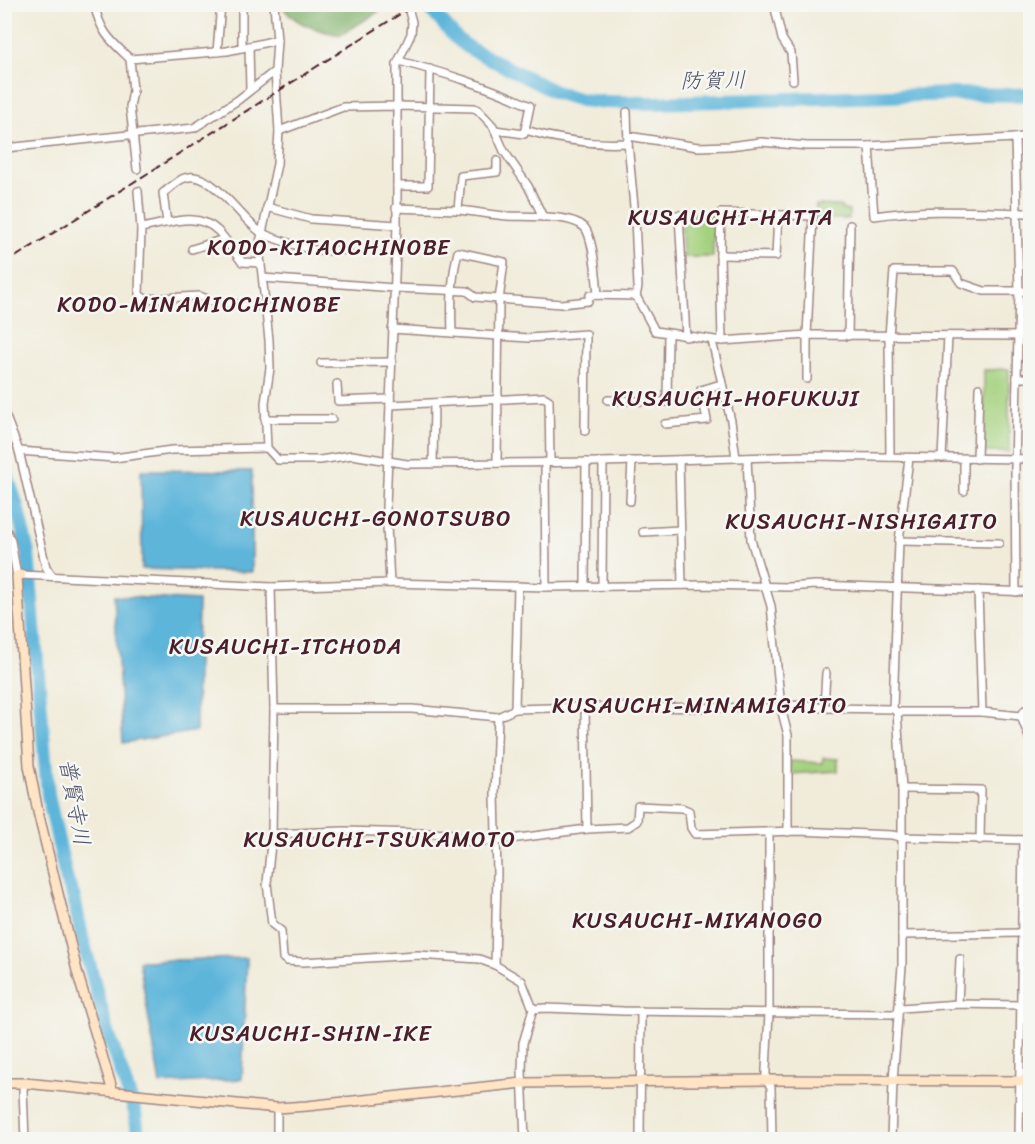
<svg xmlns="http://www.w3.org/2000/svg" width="1035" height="1144" font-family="Sriracha,'Klee One',sans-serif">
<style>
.green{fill:#a4d17e;stroke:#777854;stroke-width:1.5}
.forest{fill:#83b36d;stroke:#66694c;stroke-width:1.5}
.water{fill:#5db5da;stroke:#546a82;stroke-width:1.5}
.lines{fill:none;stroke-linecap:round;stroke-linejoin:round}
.river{stroke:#5db5da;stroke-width:14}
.street-casing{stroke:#9e8682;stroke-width:10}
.secondary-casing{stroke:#9e8682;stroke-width:12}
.street{stroke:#fff;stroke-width:7}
.secondary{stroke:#ffe4c6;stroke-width:9}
.rail{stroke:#4a1f2b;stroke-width:2;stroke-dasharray:9 4.5;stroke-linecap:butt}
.labels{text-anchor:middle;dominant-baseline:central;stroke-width:5;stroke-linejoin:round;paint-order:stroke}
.water-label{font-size:22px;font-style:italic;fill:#515468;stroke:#f6f6f2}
.neighbourhood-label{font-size:22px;letter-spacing:1.5px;fill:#4a1f2b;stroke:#f6f6f2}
</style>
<rect width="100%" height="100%" fill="#f6f6f2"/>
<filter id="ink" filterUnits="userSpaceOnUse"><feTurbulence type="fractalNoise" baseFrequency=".0167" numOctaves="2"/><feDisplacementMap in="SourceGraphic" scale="12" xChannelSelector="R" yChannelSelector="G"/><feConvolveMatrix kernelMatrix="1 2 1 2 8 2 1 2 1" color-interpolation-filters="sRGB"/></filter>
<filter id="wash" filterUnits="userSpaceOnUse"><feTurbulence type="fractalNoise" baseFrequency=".008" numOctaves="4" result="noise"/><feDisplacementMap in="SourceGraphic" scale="24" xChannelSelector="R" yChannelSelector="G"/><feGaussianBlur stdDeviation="1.35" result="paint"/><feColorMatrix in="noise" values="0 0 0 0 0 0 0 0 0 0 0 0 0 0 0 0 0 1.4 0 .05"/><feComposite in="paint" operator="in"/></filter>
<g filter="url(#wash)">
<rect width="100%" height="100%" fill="#f1ecda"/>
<g class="green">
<polygon points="816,205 840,206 843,210 849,211 849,219 816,219"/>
<polygon points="681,214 714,214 713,257 683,257"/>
<polygon points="1009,369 1009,452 984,452 984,370"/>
<polygon points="823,758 838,759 838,771 790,774 790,761 822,763"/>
</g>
<path class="forest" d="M 281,5 L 375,5 L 377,6 L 378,12 L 341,35 C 319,31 295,25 281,5 Z"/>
<g class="water">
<polygon points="141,470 252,471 252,572 142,569"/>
<polygon points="114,596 198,601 196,731 123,743"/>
<polygon points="247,958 242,1079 160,1084 139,961"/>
</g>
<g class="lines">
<g class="river">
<polyline points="426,4 456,38 469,48 555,92 581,100 603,102 652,103 956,94 1030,95"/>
<polyline points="4,466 17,506 28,553 48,795 67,881 74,898 82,937 107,1030 135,1112 139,1140"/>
</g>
</g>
</g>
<g filter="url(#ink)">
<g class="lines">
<g class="street-casing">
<g id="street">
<path d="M 94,4 C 101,33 109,39 130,59 L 133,91 L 130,107 L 137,169"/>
<polyline points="242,4 242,48"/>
<polyline points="274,4 277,40 275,71 279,131 277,164 259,247 269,340 270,368 265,403 267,448 278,460 320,460 352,455 407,464 603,462 805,456 1030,459"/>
<polyline points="774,4 782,39 791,53 793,80"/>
<polyline points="249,46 250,90"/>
<polyline points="217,52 221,4"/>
<polyline points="130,59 227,51 277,40"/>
<path d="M 399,61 C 444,73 488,86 530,106 L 524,134 L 495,130"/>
<path d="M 525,130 C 558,140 594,145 628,143 L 627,112"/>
<polyline points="279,131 343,107 398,106 474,108 478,110 493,126 504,151 528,186 543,217"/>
<polyline points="628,136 698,147 729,146 761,142 807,146 869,146 1015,138 1019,290 1015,467 1016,592"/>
<polyline points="1015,138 1030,136"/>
<polyline points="628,143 635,217 638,287 636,296"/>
<polyline points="4,144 6,148 194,128 238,100 275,71"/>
<path d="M 869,146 L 874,216 C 925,208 979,212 1030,213"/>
<polyline points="397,186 428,186 430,69"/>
<polyline points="138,191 141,228 139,295 146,299 199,296 215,302 266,307"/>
<polyline points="267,207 311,219 397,225"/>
<path d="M 396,208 C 416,209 437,209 457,210 C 473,211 490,215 507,216 C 526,217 570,214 584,227 C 593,235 597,282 598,295"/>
<polyline points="458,210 461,176 497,172 497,161"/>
<polyline points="635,217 679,215 686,337"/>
<path d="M 167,223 L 163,193 C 169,189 175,183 182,179 C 210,165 240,220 262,233 C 272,238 305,249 315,250 C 326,251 337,250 348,250"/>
<path d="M 141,228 C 167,224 197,210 218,231 C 227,240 234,252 242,262 L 261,263"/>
<polyline points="192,249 224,239"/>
<polyline points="720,255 776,256 778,215"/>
<polyline points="263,278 394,288 467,291 475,297 561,304 588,301 590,295 636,296 655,331 722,341 807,335 1030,336"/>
<polyline points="392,329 529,338 586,334 585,431"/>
<path d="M 452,333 C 451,305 451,279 458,252 L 504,262 L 499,300 L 497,463"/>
<polyline points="848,336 850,225"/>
<polyline points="712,341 731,421 736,458"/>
<polyline points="722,341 720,255 721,213 813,216 807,335 807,379"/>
<polyline points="321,363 391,362"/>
<polyline points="1017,378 1030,378"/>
<polyline points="337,384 338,401 390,399"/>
<polyline points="608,400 667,402 668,334"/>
<polyline points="390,405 544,397 549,400 550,462"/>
<polyline points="4,412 19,451 46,567 52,576"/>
<polyline points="265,419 332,419"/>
<polyline points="665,424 707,420 701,390 721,384"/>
<polyline points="19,451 114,458 172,450 267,448"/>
<polyline points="890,457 889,336 894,271 953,271 961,283 984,291 1030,291"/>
<polyline points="747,458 751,540 771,606 781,708 788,735 788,832"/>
<polyline points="942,458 948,336"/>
<polyline points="977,459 979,388"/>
<polyline points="679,460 682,585"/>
<polyline points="545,462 546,587"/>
<polyline points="433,464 434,403"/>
<polyline points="964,491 964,459"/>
<polyline points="630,501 632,461"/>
<polyline points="4,524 11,541 17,576"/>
<polyline points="643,532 680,530"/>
<polyline points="899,541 999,543"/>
<polyline points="21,575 271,587 390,583 546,587 706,585 789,587 815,585 1030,592"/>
<polyline points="390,583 386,507 397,225 397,64 411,34 412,22 407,4"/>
<polyline points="585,585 586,462"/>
<polyline points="602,585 603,462"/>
<polyline points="271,587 274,709 272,834 267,883 272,924 281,931 283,958 287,961 303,962 417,955 479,959 495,965 522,981 533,1009 523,1043 522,1071 525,1140"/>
<polyline points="978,590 982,712"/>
<polyline points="781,706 806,705 824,708 893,709 897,712 982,712 1021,716"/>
<polyline points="585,707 587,829"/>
<polyline points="824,708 826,673"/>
<polyline points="274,709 412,709 498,717 515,709 585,707 781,708"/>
<polyline points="515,709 518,586"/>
<polyline points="893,709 899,541 909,458"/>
<polyline points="1021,716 1030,740"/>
<polyline points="1021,716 1025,710 1030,709"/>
<polyline points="902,789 981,790 980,840"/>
<polyline points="769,833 769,1013 766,1070 766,1080 771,1087 772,1140"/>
<polyline points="272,834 343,831 454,834 458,841 495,841 587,829 628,827 637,821 638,806 682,808 689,811 691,828 695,834 798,831 892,835 901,837 1030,840"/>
<polyline points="902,935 1021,933"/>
<polyline points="495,965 497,873 495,794 498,717"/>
<polyline points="958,1004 960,959"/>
<polyline points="533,1009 545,1008 623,1011 896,1014 901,1008 958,1004 1020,1005"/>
<polyline points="25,1083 23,1089 25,1140"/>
<polyline points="277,1140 277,1108"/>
<polyline points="640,1140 641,1011"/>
<polyline points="891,1140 893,1080 902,966 902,789 897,712"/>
<polyline points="1019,1140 1023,840"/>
</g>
</g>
<g class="secondary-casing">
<g id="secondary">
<polyline points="21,575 17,576 29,766 38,812 78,975 113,1092"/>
<polyline points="4,1083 25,1083 277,1108 307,1106 523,1083 766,1080 1030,1081"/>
</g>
</g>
<use href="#street" class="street"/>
<use href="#secondary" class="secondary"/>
<polyline class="rail" points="4,264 416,4"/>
</g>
</g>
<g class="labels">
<g class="water-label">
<text transform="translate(713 80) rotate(-1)">防賀川</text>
<text transform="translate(75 802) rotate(80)">普賢寺川</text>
</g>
<g class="neighbourhood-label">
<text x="731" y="217">KUSAUCHI-HATTA</text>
<text x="329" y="247">KODO-KITAOCHINOBE</text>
<text x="199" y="304">KODO-MINAMIOCHINOBE</text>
<text x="736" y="398">KUSAUCHI-HOFUKUJI</text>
<text x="376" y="518">KUSAUCHI-GONOTSUBO</text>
<text x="862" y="521">KUSAUCHI-NISHIGAITO</text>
<text x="286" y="646">KUSAUCHI-ITCHODA</text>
<text x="700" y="705">KUSAUCHI-MINAMIGAITO</text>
<text x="380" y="839">KUSAUCHI-TSUKAMOTO</text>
<text x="698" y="920">KUSAUCHI-MIYANOGO</text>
<text x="311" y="1033">KUSAUCHI-SHIN-IKE</text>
</g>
</g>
<rect width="1035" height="1144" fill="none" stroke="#f6f6f2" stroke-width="24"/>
</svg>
